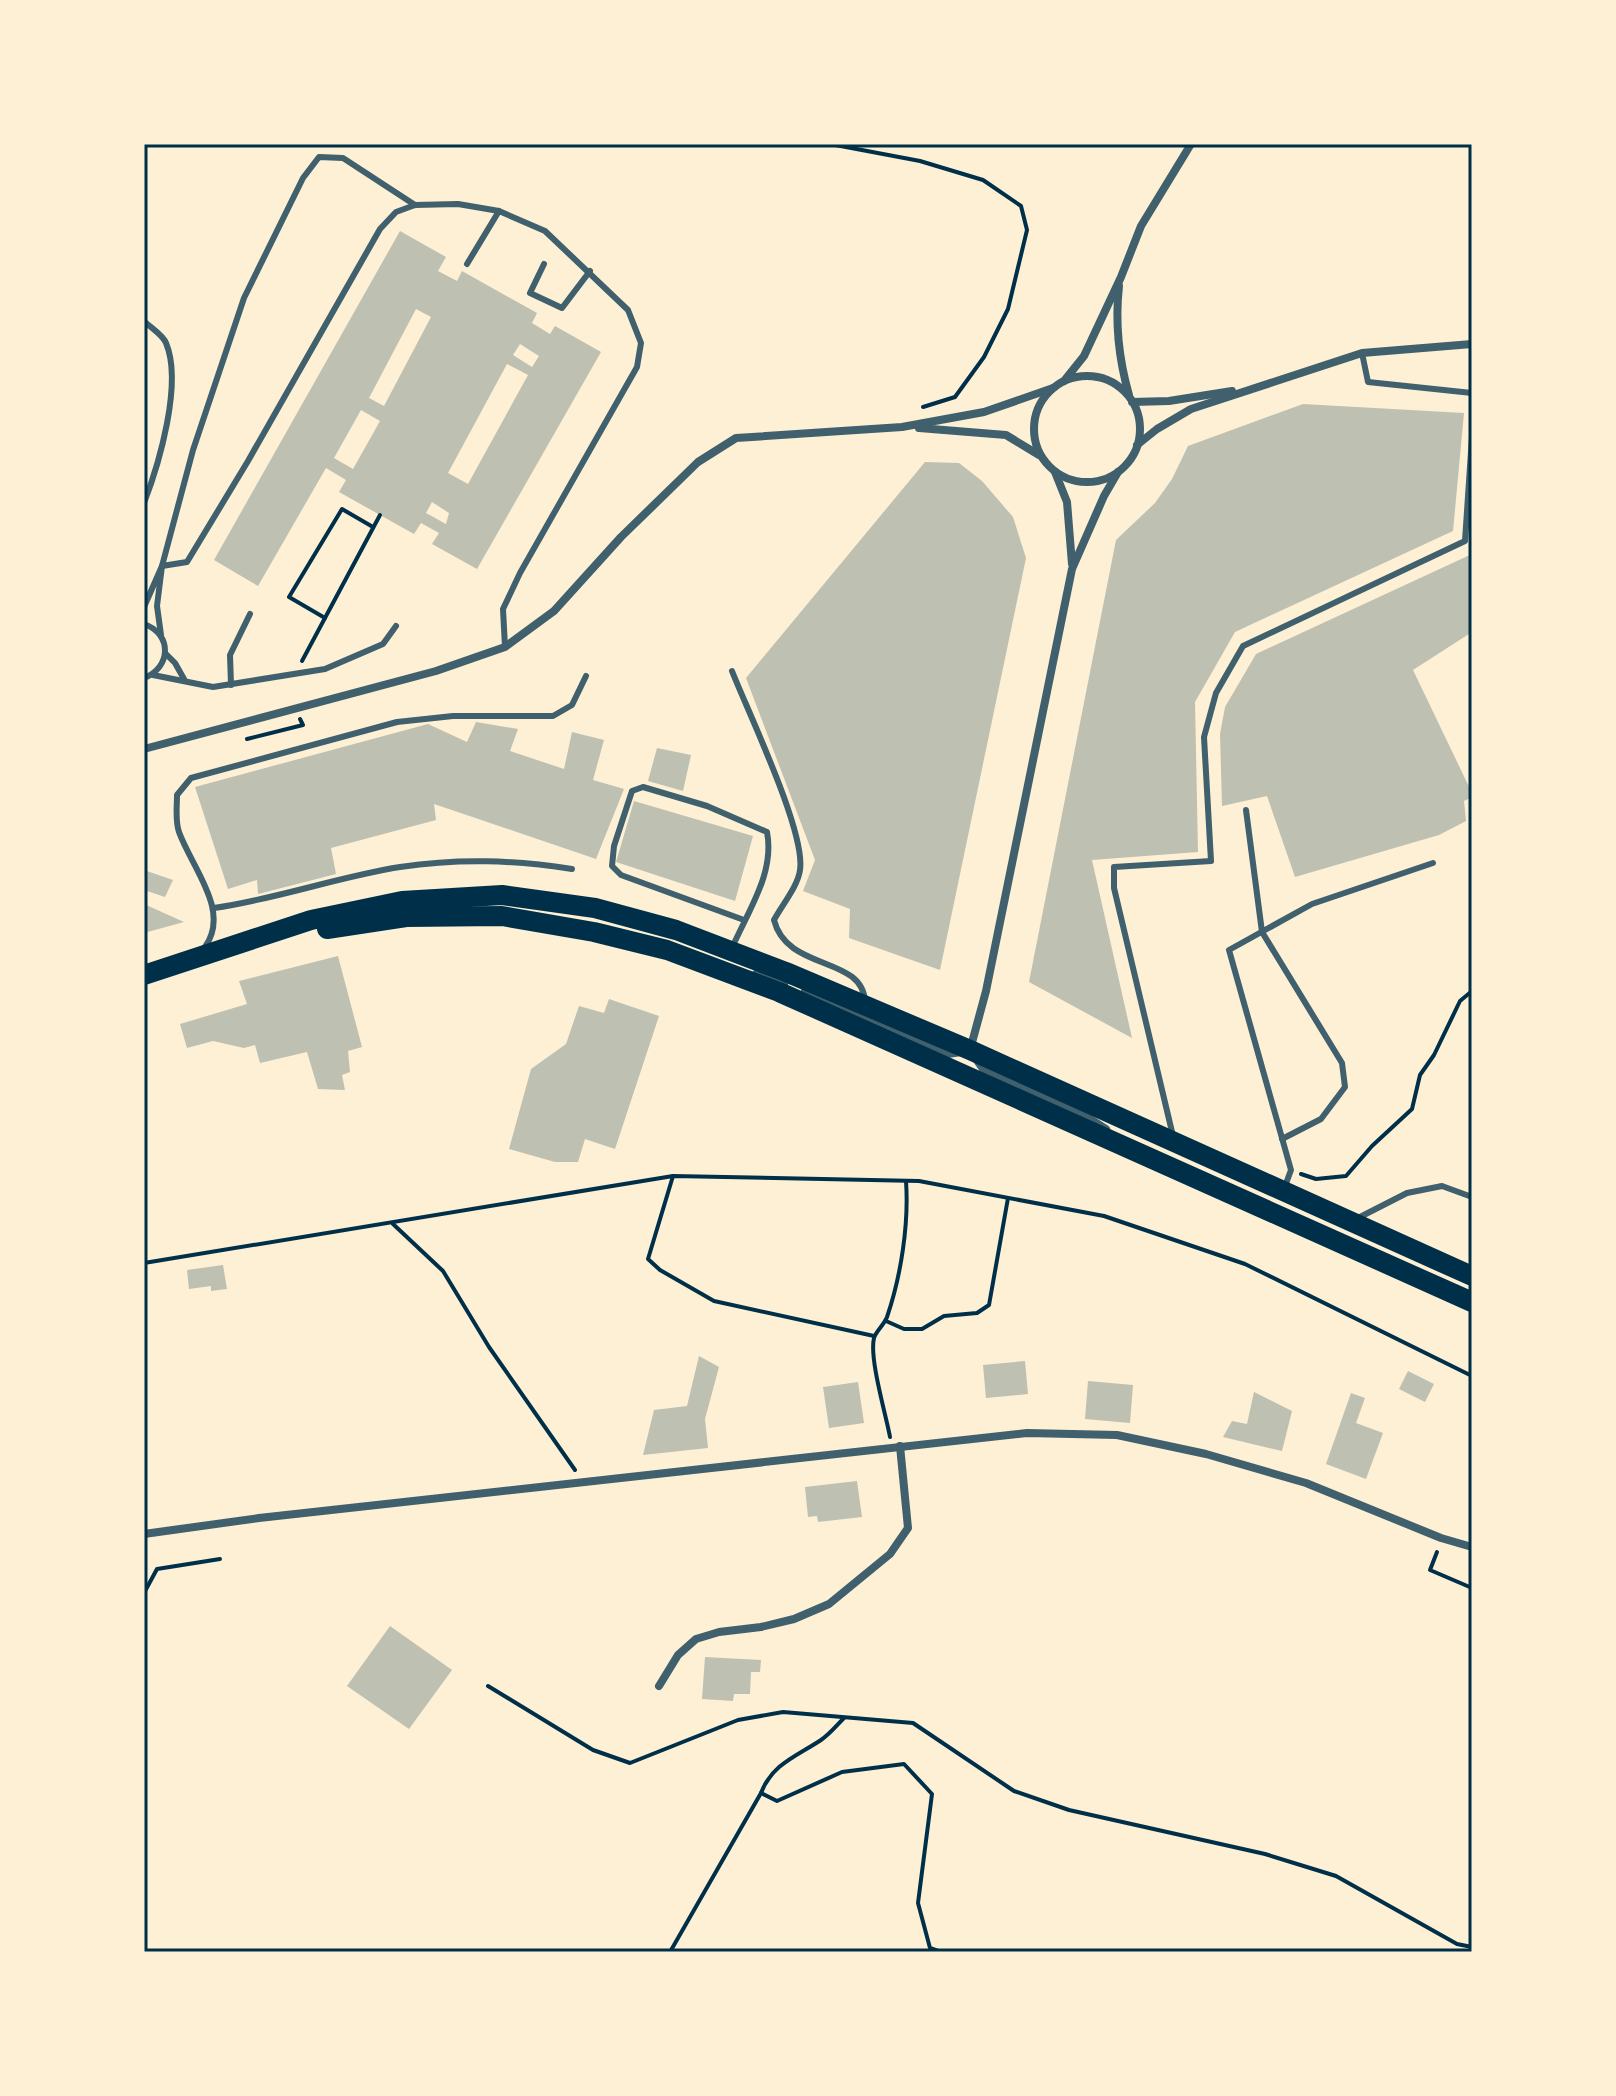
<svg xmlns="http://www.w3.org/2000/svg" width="1616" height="2096" font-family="Poppins,sans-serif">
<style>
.building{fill:#bec0b2;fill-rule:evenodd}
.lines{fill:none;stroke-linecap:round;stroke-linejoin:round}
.path{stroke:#003049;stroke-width:4}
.service{stroke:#3f606c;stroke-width:6}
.minor{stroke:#3f606c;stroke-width:8}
.primary{stroke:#003049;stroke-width:20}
.neatline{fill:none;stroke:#003049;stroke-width:3}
</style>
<rect width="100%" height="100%" fill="#fdf0d5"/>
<g class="building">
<path d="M 400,231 L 446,257 L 438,271 L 457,281 L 462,271 L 537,313 L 532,323 L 550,334 L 555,326 L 601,352 L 477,569 L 432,544 L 439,533 L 421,523 L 414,534 L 339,492 L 346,480 L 326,468 L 258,586 L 214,560 ZM 416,309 L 431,317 L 384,406 L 369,398 ZM 520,344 L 539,356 L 532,367 L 513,355 ZM 507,364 L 528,375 L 468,484 L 448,473 ZM 361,410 L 380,421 L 353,469 L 334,458 ZM 432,502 L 449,513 L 446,524 L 426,513 Z"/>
<polygon points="1303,404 1464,413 1453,531 1235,632 1195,702 1198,852 1092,860 1132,1038 1029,982 1116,540 1155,503 1172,479 1188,446"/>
<polygon points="925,462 959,463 982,481 1013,517 1026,558 940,970 849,938 850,909 803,891 815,860 746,678"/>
<polygon points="1472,554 1472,632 1413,670 1472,793 1472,797 1464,801 1466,821 1439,835 1295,877 1267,796 1222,806 1220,734 1225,707 1256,654"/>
<polygon points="476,722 518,729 510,751 564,769 572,732 604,740 593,780 624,789 596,859 434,804 436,820 331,848 336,874 258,894 257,880 228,889 195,787 428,724 467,742"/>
<polygon points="657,748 691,755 683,791 648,781"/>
<polygon points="634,801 753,836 735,901 616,862"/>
<polygon points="144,870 173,880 165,897 144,890"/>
<polygon points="144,904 184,922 144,933"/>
<polygon points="338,956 362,1047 348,1051 350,1072 342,1075 345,1090 318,1089 307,1052 260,1063 255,1045 244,1048 213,1041 187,1048 180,1024 247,1004 239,981"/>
<polygon points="609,999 659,1016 615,1149 585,1139 578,1162 555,1162 509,1149 531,1069 566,1044 579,1006 604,1013"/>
<polygon points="223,1265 227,1289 211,1291 211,1286 189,1289 187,1270"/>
<polygon points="699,1356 719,1367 705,1419 708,1448 643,1455 654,1410 687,1406"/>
<polygon points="1025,1361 1028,1394 986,1398 983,1365"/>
<polygon points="1408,1371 1434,1384 1425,1402 1399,1389"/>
<polygon points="1088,1381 1133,1385 1130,1423 1085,1419"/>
<polygon points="858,1382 864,1423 829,1428 823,1387"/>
<polygon points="1254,1392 1292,1411 1282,1451 1223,1437 1232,1421 1247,1424"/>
<polygon points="1351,1393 1365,1398 1356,1423 1383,1433 1366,1479 1326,1464"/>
<polygon points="857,1481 862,1517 818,1522 817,1516 808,1517 805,1487"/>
<polygon points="390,1626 452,1670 409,1729 347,1686"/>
<polygon points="705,1657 761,1660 760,1672 751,1672 750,1694 734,1694 733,1701 702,1699"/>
</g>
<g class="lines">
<g class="path">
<polyline points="830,144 920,161 983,180 1021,206 1027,230 1008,309 984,357 955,397 923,407"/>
<polyline points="325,618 289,597 342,509 373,527"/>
<polyline points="302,661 380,515"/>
<polyline points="247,739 303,725 300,719"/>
<polyline points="1301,1174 1316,1179 1346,1176 1372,1146 1412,1109 1420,1075 1434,1055 1460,1001 1472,991"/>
<polyline points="673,1176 648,1259 660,1270 714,1301 874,1336"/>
<polyline points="393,1224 443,1271 489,1347 575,1470"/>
<polyline points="144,1263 673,1176 919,1181 1104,1216 1245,1264 1472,1376"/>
<polyline points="886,1321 904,1329 922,1329 944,1316 977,1313 989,1305 1008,1198"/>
<path d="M 890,1437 C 886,1415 869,1358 874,1338 C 876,1331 884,1325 887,1317 C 901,1276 909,1224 906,1181"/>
<polyline points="1437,1552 1430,1570 1472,1588"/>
<polyline points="144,1593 157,1569 220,1559"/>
<polyline points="488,1686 593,1750 630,1763 738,1720 783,1712 913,1723 1014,1791 1069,1810 1265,1854 1336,1876 1457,1944 1472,1947"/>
<polyline points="761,1793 777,1801 842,1772 904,1764 932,1794 918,1903 930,1948 941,1952"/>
<path d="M 670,1952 L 761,1793 C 772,1764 797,1756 821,1740 C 830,1734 837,1725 844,1718"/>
</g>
<g class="service">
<polyline points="415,205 343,158 319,157 303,178 244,298 193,450 162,566 187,562 248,461 380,229 396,212 415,205 458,204 499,211 545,231 628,310 641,343 637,367 520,573 503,609 505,647"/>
<polyline points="467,264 499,211"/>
<polyline points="544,264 530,293 562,308 590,271"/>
<path d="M 144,321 C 151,328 163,335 166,343 C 183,383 159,464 144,503"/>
<polyline points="1362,353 1368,382 1472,393"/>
<polyline points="144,607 162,566 157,606 161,635"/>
<path d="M 144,624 C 173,634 171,668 144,678"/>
<polyline points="166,654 175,663 184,679"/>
<path d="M 732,671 C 748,712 806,832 800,870 C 798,886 782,905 774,920 C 787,972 863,955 865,1002"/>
<polyline points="153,675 213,687 325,669 383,644 396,626"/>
<polyline points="231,685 230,655 250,614"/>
<polyline points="1246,810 1262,932 1342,1063 1345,1087 1321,1119 1282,1139"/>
<path d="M 214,908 C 277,899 337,877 400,867 C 460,858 513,860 572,869"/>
<path d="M 205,947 C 231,911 192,868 179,832 C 175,821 177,807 177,795 L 191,778 L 397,722 L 453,716 L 553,716 L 572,705 L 586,676"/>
<path d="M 732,948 C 748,911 775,873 767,832 L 707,806 L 643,787 L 632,791 L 614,846 L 612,866 L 621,875 L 744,920"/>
<polyline points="1173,1136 1114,888 1114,867 1211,861 1204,737 1216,693 1243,646 1465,541 1472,437"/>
<polyline points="1284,1189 1291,1170 1229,950 1312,904 1433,863"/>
<polyline points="1356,1219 1407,1193 1442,1186 1472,1197"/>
</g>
<g class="minor">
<path d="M 1119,286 C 1115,322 1119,360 1129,395"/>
<circle cx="1087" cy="429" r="53"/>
<polyline points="1064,381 1084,356 1121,277 1141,226 1191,144"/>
<polyline points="1132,402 1169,401 1232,391"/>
<polyline points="919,428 1006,435 1039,455"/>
<polyline points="1137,445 1157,429 1191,409 1362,353 1472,344"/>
<polyline points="1055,472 1067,502 1072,564"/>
<polyline points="144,749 436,671 505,647 554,611 621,537 698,462 736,438 902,427 984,412 1053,388"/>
<polyline points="756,974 785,982"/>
<polyline points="805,991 948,1054 961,1052"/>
<polyline points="1106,1129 1086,1116 983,1069 970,1050 986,991 1072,569 1104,496 1118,472"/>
<polyline points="144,1534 259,1518 1027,1433 1117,1435 1206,1454 1306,1483 1441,1538 1472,1547"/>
<polyline points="659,1686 678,1655 696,1639 719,1632 761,1627 794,1619 829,1604 890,1554 908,1528 900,1446"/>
</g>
<g class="primary">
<polyline points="327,929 406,917 502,916 594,932 667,950 779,992 1472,1302"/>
<polyline points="144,975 311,920 402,901 502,895 595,908 676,930 786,972 970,1050 1472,1276"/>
</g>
</g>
<rect width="1616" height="2096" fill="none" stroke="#fdf0d5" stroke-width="292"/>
<rect x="146" y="146" width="1324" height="1804" class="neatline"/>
</svg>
